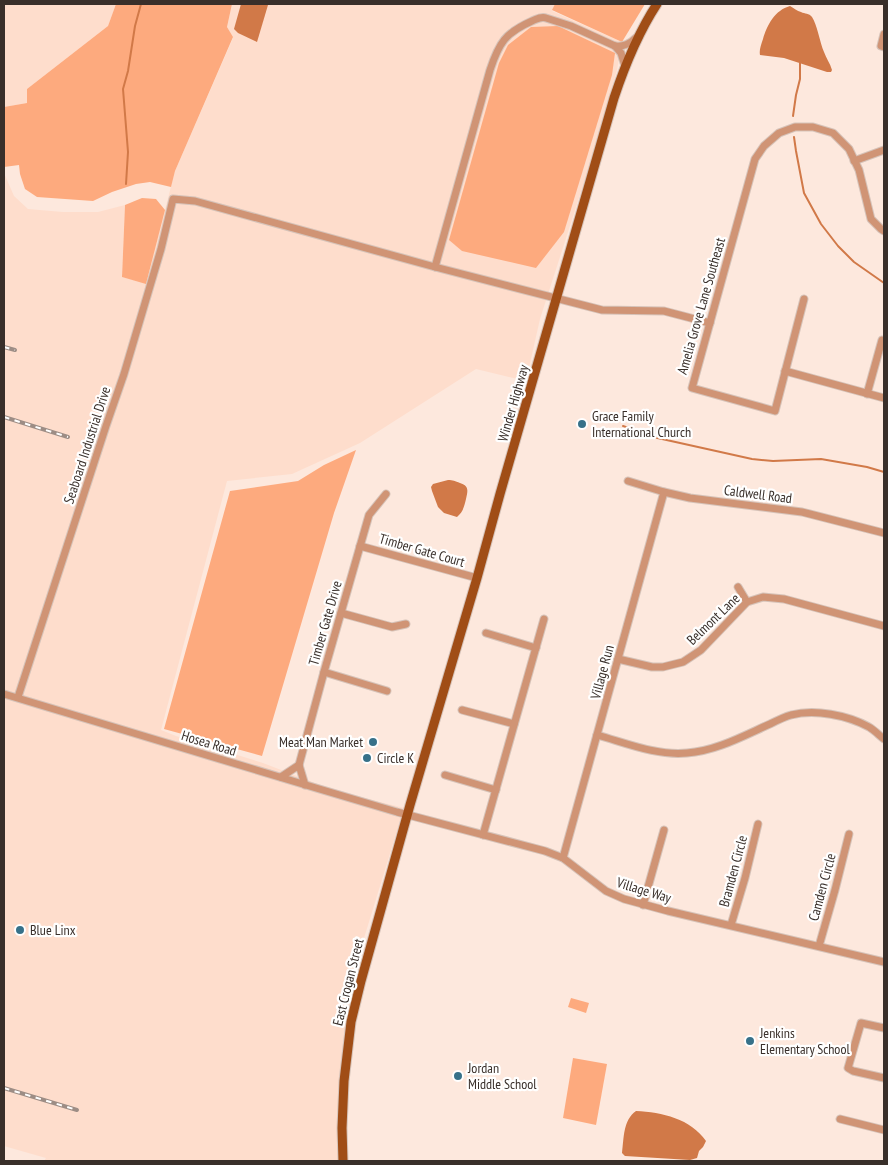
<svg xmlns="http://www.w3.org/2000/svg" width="888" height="1165" font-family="'PT Sans Narrow',sans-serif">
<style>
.built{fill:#feddcc}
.green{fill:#fdaa7e}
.water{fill:#d17948}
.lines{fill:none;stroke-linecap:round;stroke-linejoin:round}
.stream{stroke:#d17948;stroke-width:2}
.minor-casing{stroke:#d6c3b9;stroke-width:9}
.major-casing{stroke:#d6c3b9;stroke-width:11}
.minor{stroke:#d09475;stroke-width:7}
.major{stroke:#a04d16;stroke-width:9}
.rail-casing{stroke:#9d8d85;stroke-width:4}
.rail{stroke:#fff;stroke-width:2;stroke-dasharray:5.5;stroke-linecap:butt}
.poi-dot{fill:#377189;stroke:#fff;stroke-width:2}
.labels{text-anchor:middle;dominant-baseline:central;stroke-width:4.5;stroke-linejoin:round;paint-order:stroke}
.street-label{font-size:14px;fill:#392f2a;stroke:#fff}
.poi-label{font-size:14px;fill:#392f2a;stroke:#fff;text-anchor:start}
</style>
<rect width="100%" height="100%" fill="#fde8dd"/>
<g class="built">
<polygon points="4,4 116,4 108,26 27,89 27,103 4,107"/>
<polygon points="232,4 555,4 552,11 622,42 617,70 586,176 540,319 526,381 476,369 360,443 292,474 227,481 161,730 176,736 263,763 333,790 404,808 348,990 340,1161 44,1161 46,1158 4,1146 4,173 14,196 28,209 63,212 98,212 125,205 122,277 146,283 175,171 233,38 227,27"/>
</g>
<g class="green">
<polygon points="116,4 232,4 227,27 233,37 175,171 171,187 150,182 136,184 112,192 93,201 37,197 25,189 20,174 19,165 4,167 4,107 27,103 27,89 108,26"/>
<polygon points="555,4 645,4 622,42 552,10"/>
<polygon points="558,26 615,53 612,75 564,232 536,268 462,251 449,240 499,63 508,45 531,27"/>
<polygon points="142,198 156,199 165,210 146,284 122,277 125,205"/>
<polygon points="356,450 334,513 262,756 164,729 230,491 298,481 324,465"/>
<polygon points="571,998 589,1003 586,1013 568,1007"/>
<polygon points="573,1058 607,1064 596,1125 563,1118"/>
</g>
<g class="water">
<polygon points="241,4 259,4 268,5 257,42 238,33 234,29"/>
<path d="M 790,6 C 794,8 797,11 801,12 C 805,14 809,13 812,17 C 817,24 820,43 824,52 C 826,58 830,63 832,70 L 831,72 L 827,72 L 784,58 L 760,55 C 759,50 761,45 763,39 C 767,25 775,10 790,6 Z"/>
<path d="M 448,480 C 453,480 455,481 460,483 C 469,486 468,490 466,499 C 464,507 463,512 457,517 L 444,513 L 438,507 L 432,491 L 431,487 L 433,484 Z"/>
<path d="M 636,1111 C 662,1112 691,1119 706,1141 L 703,1147 L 699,1151 L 697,1158 L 690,1160 L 625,1156 L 622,1153 C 624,1138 623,1120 636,1111 Z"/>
</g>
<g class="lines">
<g class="stream">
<polyline points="793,116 796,95 800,79 800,62"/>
<polyline points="794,137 796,151 804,193 821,224 838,246 854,262 884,283"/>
<polyline points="126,184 128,152 123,89 128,71 135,26 141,4"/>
<polyline points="623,426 653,437 752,459 773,461 821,459 867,467 884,472"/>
</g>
<g class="minor-casing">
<g id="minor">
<polyline points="884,34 881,46 884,47"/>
<path d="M 615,46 C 624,47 630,44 637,37"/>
<polyline points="854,161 884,150"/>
<path d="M 435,267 L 490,70 C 499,43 505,33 532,21 C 537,19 541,16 546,18 L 571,26 L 615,46 L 621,53 L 625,66"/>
<polyline points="804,299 775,411 692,388 755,159 764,146 779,133 795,127 813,127 833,133 849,149 859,170 871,219 881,229 884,231"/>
<polyline points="785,371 884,398"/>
<polyline points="867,394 882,340"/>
<polyline points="628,481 664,492 690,498 802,512 884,533"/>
<polyline points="360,546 477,578"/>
<polyline points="738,587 747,602"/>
<polyline points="341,613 392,627 406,624"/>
<polyline points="486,633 536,648"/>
<polyline points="618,659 652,667 663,667 683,662 701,650 747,602 763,597 784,599 884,626"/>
<polyline points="324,672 387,691"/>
<polyline points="4,694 316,788 397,812 545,851 563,858 606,891 624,899 668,911 884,962"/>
<polyline points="18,697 106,426 124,374 161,249 173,199 195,201 435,267 602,310 664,311 710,323"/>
<polyline points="462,710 514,724"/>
<path d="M 597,735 C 626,743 657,756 687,753 C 716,751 743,736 770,724 C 776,721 784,717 791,715 C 815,709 847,715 869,727 C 874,730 879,735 884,739"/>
<polyline points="445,775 496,790"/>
<polyline points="281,777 299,765"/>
<polyline points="305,785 299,765 324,672 369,515 386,494"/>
<polyline points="483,835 544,619"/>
<polyline points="563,858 664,492"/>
<polyline points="643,905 664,830"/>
<polyline points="731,925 745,878 758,824"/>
<polyline points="819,946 835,890 849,834"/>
<polyline points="884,1028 861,1023 848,1068 853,1071 884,1078"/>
<polyline points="840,1119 884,1130"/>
</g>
</g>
<g class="major-casing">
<path id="major" d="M 343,1161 L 342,1128 L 344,1081 L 351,1022 L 361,981 L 410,805 L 477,578 L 500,494 L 614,98 C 625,65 638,33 657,4"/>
</g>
<use href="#minor" class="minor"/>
<use href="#major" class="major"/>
<g class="rail-casing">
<g id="rail">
<polyline points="4,347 15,350"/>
<polyline points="4,417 68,437"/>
<polyline points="4,1088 77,1110"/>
</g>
</g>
<use href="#rail" class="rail"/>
</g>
<g class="poi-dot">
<circle cx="582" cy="424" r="5"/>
<circle cx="373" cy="742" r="5"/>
<circle cx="367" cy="758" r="5"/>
<circle cx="20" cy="930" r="5"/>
<circle cx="750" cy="1041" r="5"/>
<circle cx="458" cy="1076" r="5"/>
</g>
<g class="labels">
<g class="street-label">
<text transform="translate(701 306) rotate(-74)">Amelia Grove Lane Southeast</text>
<text transform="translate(513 403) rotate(-74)">Winder Highway</text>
<text transform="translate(87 445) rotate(-72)">Seaboard Industrial Drive</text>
<text transform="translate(758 494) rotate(7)">Caldwell Road</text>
<text transform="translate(422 550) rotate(16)">Timber Gate Court</text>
<text transform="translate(713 619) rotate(-44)">Belmont Lane</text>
<text transform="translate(325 623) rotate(-74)">Timber Gate Drive</text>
<text transform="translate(602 672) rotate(-75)">Village Run</text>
<text transform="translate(209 743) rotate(17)">Hosea Road</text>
<text transform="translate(733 871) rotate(-75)">Bramden Circle</text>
<text transform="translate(822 887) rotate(-75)">Camden Circle</text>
<text transform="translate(644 890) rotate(17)">Village Way</text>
<text transform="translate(348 982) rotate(-76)">East Crogan Street</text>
</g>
<g class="poi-label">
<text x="592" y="416">Grace Family<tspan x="592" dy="16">International Church</tspan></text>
<text x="363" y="742" text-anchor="end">Meat Man Market</text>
<text x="377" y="758">Circle K</text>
<text x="30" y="930">Blue Linx</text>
<text x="760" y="1033">Jenkins<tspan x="760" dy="16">Elementary School</tspan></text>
<text x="468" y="1068">Jordan<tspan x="468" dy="16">Middle School</tspan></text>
</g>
</g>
<rect width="888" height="1165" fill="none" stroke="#392f2a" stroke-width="10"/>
</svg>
